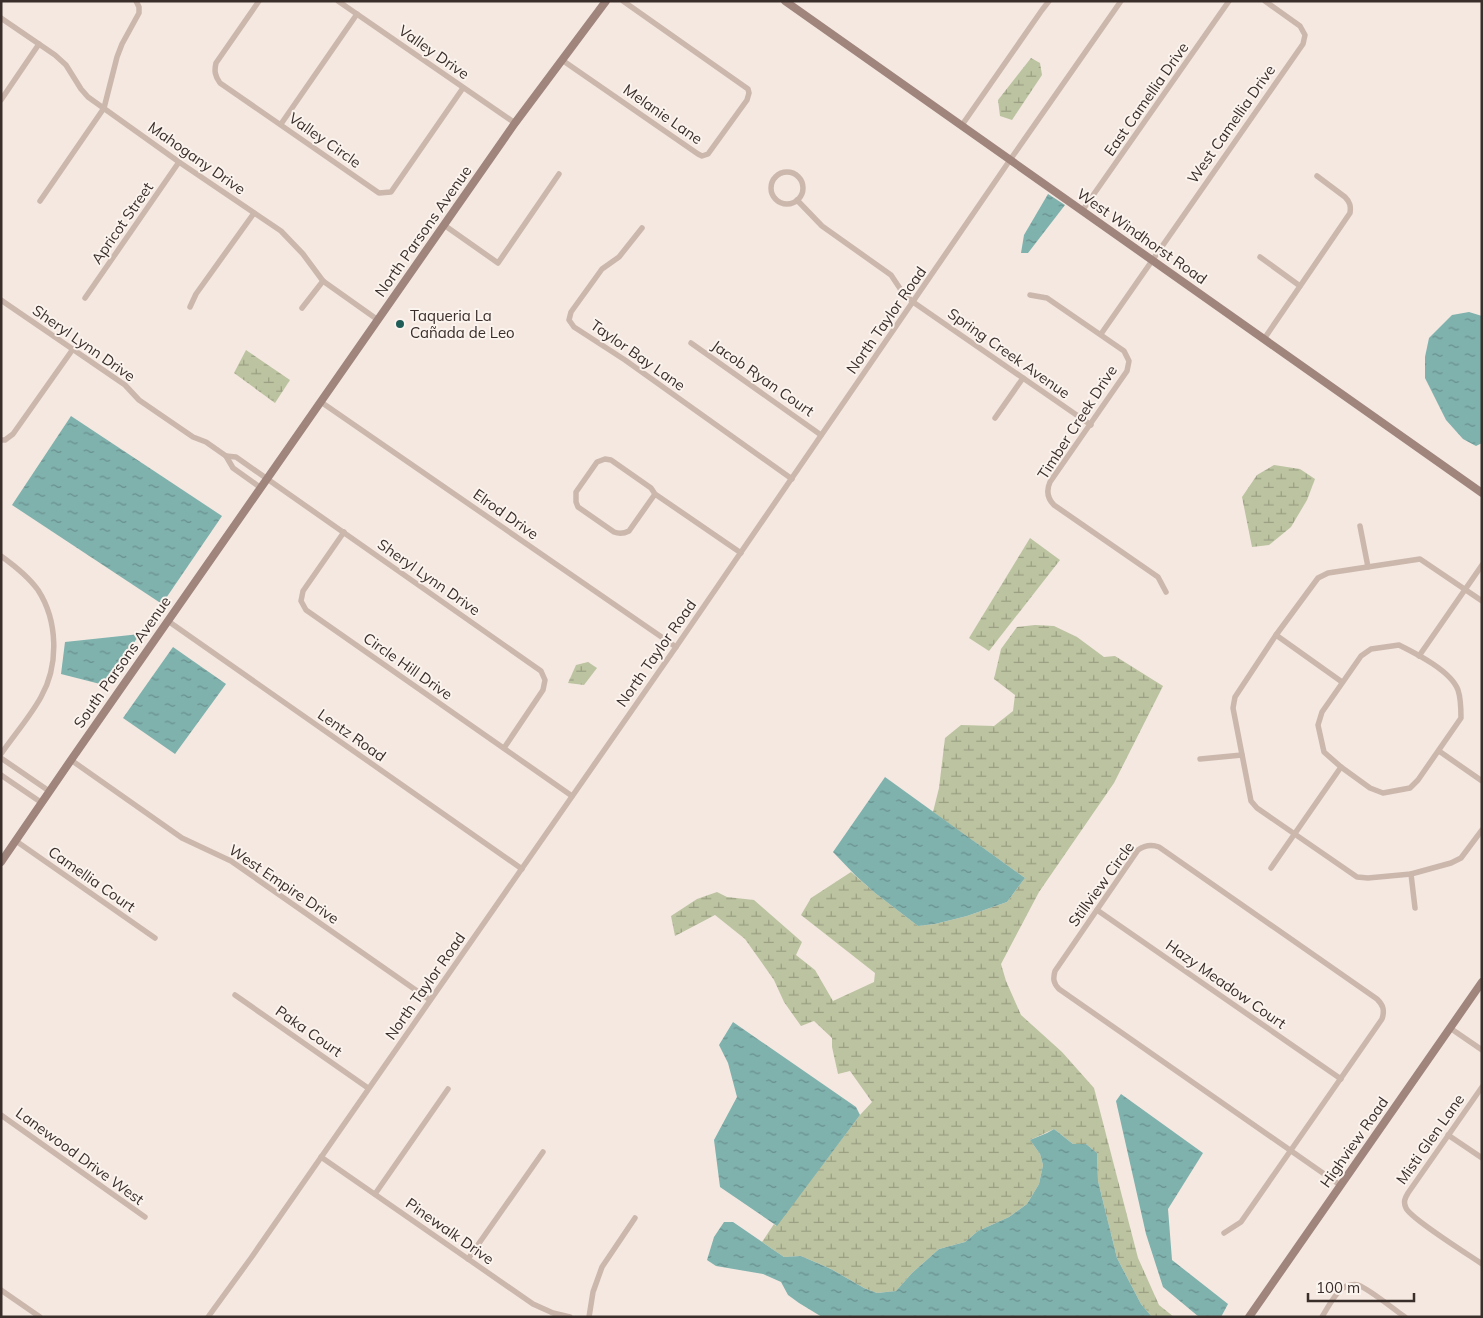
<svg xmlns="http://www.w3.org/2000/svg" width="1483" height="1318" font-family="Mulish,sans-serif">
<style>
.wetland{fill:url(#wetland-marsh)}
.water{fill:url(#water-ripples)}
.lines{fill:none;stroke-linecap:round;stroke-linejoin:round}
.street{stroke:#ccb7ac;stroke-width:5.5}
.secondary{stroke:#a0857d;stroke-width:8}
.poi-dot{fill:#1f5d59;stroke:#fbf3ed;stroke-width:2}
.labels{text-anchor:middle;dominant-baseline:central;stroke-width:4;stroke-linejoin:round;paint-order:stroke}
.street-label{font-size:15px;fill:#3a2e2b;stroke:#fbf3ed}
.poi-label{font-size:15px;fill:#3a2e2b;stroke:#fbf3ed;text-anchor:start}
</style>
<defs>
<pattern id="wetland-marsh" width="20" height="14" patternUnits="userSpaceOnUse" patternTransform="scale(1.25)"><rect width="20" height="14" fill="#bcc3a0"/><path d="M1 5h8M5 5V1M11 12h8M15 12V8" fill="none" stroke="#9a9f83"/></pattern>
<pattern id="water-ripples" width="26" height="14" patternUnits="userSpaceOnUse" patternTransform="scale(1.25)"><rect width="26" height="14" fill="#7fb1ad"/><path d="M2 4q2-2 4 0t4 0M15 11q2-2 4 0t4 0" fill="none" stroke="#69908d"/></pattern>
</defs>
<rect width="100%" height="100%" fill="#f4e8e1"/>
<g class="wetland">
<polygon points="1031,58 1040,63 1042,75 1012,120 1000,116 998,100"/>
<polygon points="246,350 290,380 275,403 234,373"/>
<polygon points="1274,465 1300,469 1315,479 1307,500 1291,527 1269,545 1252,547 1242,497 1257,475"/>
<polygon points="1030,538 1060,560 989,651 969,638"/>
<polygon points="1035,625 1054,626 1077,637 1104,657 1115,656 1163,686 1114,783 1039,892 1001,964 1006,981 1021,1015 1062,1052 1094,1088 1138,1258 1159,1305 1174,1317 1152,1317 1141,1304 1117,1258 1098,1181 1097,1153 1086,1144 1073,1144 1054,1129 1030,1140 1040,1154 1043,1165 1039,1184 1027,1204 1009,1217 978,1231 965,1242 939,1249 912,1273 896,1291 877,1293 864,1288 831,1269 801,1256 784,1257 762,1242 774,1224 776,1226 860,1115 872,1102 850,1071 838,1074 832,1047 832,1038 814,1021 801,1026 784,1002 774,980 745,939 715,915 675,936 671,916 697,899 717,892 727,897 754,900 802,942 796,955 815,970 833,1001 874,982 875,973 801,915 811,898 851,872 875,893 918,926 935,924 967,916 1007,902 1025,878 933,812 939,788 945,738 961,725 994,726 1013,711 1015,695 994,679 1001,649 1017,627"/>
<polygon points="588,662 597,668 584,685 568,683 576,665"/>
</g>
<g class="water">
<polygon points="1048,194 1065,205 1028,253 1021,253 1024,235"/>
<polygon points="1469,312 1482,316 1482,443 1476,446 1463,439 1446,420 1425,378 1425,357 1429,338 1452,315"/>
<polygon points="71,416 222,516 162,604 12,505"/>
<polygon points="140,634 104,685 61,674 65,642"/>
<polygon points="173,647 226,684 175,754 123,718"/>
<polygon points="885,777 1025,878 1007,902 967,916 935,924 918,926 875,893 856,876 833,852"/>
<polygon points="733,1022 856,1107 860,1115 777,1226 720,1187 714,1140 737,1097 728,1063 719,1045"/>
<polygon points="1121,1094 1203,1153 1168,1209 1172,1260 1228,1304 1221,1317 1199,1317 1163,1287 1146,1234 1116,1101"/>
<polygon points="1054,1129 1073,1144 1086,1144 1097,1153 1098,1181 1117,1258 1141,1304 1152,1317 822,1317 799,1303 788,1295 781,1282 763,1274 716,1266 707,1260 714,1237 724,1222 733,1222 784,1257 801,1256 831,1269 864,1288 877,1293 896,1291 912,1273 939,1249 965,1242 978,1231 1009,1217 1027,1204 1039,1184 1043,1165 1040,1154 1030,1140 1047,1133"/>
</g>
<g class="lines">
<g class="street">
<path d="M 259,1 L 216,63 C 214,71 215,76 220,83 L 379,193 L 391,192 L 463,88"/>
<polyline points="338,1 515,123"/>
<polyline points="1,18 55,55 66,65 81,89 88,97 179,162 281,231 303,254 323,281 378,320"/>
<polyline points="562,60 698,154 702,156 708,154 747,100 749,93 748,89 623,1"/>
<polyline points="1,100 39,44"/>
<polyline points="281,124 357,14"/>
<polyline points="962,125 1042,10 1049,1"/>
<circle cx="787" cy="188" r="16"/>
<polyline points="797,200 822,226 891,275 901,290 913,302 1091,425"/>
<polyline points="40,201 104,108 117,57 122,44 139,13 139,7 136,1"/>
<polyline points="1082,211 1229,1"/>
<polyline points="444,225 498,263 559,174"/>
<polyline points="642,228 619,257 602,269 571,312 569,320 574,327 625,360 792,479"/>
<polyline points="1260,257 1300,286"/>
<path d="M 1030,295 L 1047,298 L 1124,351 L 1129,361 L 1127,371 L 1050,482 C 1046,491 1047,498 1054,505 L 1158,577 L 1166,592"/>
<polyline points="85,298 179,162"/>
<polyline points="1,300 125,385 139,400 193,437 206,442 226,456 233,468 261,488"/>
<polyline points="190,307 196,294 254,213"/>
<polyline points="302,308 323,281"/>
<polyline points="1101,334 1303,44 1305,35 1300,26 1265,1"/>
<path d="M 1264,339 L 1350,213 C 1351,206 1350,202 1345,197 L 1317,176"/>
<polyline points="691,343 821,435"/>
<polyline points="321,402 676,647"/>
<polyline points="995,418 1023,378"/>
<polyline points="1,440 5,440 13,434 73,349"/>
<polyline points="226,456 236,457 541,671 545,680 543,690 504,748"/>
<path d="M 655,494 L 629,531 C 623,534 619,534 614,532 L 578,507 L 576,502 L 576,492 L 597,462 L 605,459 L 611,460 L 651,488 L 655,494 L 741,553"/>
<polyline points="1360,526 1368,567"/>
<polyline points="344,532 303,591 301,601 306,610 572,796"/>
<path d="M 1,556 C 15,566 28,576 38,590 C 58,621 59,665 41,697 C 30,717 14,735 1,754"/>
<polyline points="1482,601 1420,559 1328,573 1318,578 1276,635 1235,697 1233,708 1251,801 1257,808 1357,877 1368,878 1411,874 1451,863 1461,858 1482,830"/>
<polyline points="168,621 522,869"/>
<polyline points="1276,635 1342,682"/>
<path d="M 1399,645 C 1417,654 1451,671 1458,690 C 1461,699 1461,709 1461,718 L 1418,780 L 1410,788 L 1383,793 L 1370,788 L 1341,767 L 1324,752 L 1318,725 L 1322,712 L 1361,656 L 1371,649 Z"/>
<polyline points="1419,656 1482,565"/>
<polyline points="1439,751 1482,781"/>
<polyline points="1,758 49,791"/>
<polyline points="1200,759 1242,755"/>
<polyline points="71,760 182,838 231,861 430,1000"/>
<polyline points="1,775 42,803"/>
<polyline points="16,841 155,938"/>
<polyline points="1271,868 1341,767"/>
<polyline points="1411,874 1415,908"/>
<polyline points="1097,910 1341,1079"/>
<polyline points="235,995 368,1088"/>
<polyline points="1450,1028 1482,1050"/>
<path d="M 1482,1087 L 1408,1193 C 1405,1198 1403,1202 1406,1208 C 1410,1218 1469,1255 1482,1264"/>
<polyline points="1,1115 145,1217"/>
<polyline points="1448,1135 1482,1158"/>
<polyline points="321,1157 533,1304 553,1313 570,1317"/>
<polyline points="375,1194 448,1089"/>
<path d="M 1224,1233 L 1241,1222 L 1382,1019 C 1385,1010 1383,1005 1377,999 L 1159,847 C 1151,844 1145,845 1138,850 L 1055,971 C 1053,978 1053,983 1059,989 L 1340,1185"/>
<polyline points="468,1259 543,1152"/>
<polyline points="1,1290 40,1317"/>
<polyline points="208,1317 251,1258 676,647 1010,160 1121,1"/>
<polyline points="589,1317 593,1292 602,1267 635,1218"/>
<path d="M 1322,1317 C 1327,1309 1335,1293 1343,1288 C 1347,1285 1354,1284 1358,1285 C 1371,1290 1393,1309 1405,1317"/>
</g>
<g class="secondary">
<polyline points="785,1 1482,493"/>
<polyline points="1,862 71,760 515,123 606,1"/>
<polyline points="1249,1317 1482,982"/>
</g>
</g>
<circle class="poi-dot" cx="400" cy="324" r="5"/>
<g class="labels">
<g class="street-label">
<text transform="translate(434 52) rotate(35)">Valley Drive</text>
<text transform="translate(1146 99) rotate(-55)">East Camellia Drive</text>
<text transform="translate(663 114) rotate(35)">Melanie Lane</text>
<text transform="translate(1231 124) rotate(-55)">West Camellia Drive</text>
<text transform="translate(325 140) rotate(35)">Valley Circle</text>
<text transform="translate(197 158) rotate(35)">Mahogany Drive</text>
<text transform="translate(122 223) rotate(-55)">Apricot Street</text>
<text transform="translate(423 231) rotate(-55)">North Parsons Avenue</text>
<text transform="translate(1142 236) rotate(35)">West Windhorst Road</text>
<text transform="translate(886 320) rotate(-55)">North Taylor Road</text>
<text transform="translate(84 343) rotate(35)">Sheryl Lynn Drive</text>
<text transform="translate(1009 353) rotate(35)">Spring Creek Avenue</text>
<text transform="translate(638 355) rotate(35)">Taylor Bay Lane</text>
<text transform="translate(763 378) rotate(35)">Jacob Ryan Court</text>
<text transform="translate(1077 422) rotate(-57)">Timber Creek Drive</text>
<text transform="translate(506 514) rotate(35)">Elrod Drive</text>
<text transform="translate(429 577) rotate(35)">Sheryl Lynn Drive</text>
<text transform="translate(656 653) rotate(-55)">North Taylor Road</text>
<text transform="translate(122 662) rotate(-55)">South Parsons Avenue</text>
<text transform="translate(408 666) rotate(35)">Circle Hill Drive</text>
<text transform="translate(352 735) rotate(35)">Lentz Road</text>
<text transform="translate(92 879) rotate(35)">Camellia Court</text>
<text transform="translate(284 884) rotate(34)">West Empire Drive</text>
<text transform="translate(1101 884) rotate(-54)">Stillview Circle</text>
<text transform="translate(1226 984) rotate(35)">Hazy Meadow Court</text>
<text transform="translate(425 986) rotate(-55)">North Taylor Road</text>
<text transform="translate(309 1031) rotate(35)">Paka Court</text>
<text transform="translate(1430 1139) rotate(-55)">Misti Glen Lane</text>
<text transform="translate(1354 1142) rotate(-55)">Highview Road</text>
<text transform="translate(80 1156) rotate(36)">Lanewood Drive West</text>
<text transform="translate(450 1231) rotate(35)">Pinewalk Drive</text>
</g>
<g class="poi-label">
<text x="410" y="315">Taqueria La<tspan x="410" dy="17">Cañada de Leo</tspan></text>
</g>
</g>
<rect width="1483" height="1318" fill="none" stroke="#3a2e2b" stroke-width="5"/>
<path d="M1308 1293v8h106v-8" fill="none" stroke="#3a2e2b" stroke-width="2.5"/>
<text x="1316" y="1293" font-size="15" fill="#3a2e2b" stroke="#fbf3ed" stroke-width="4" paint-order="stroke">100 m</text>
</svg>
